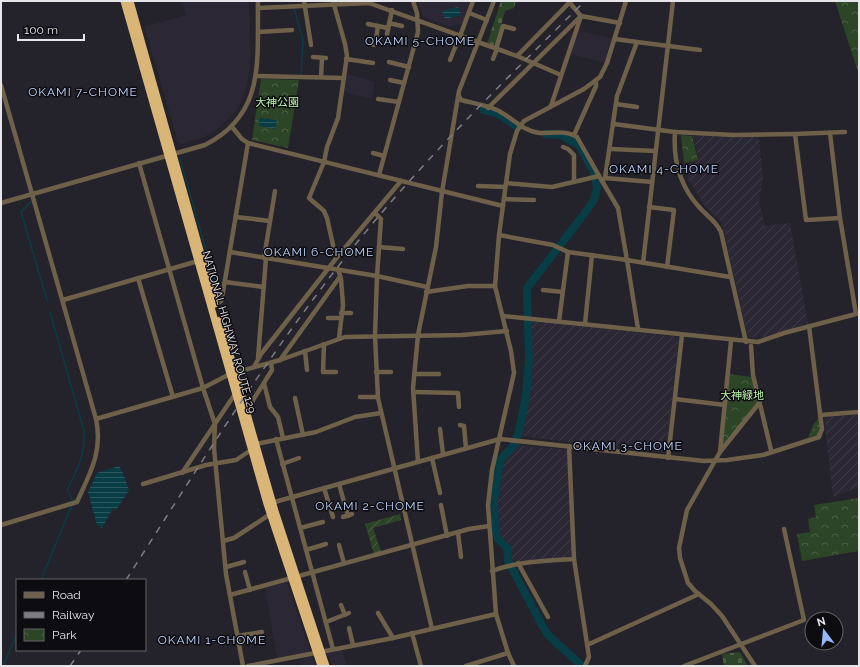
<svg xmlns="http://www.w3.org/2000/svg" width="860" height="667" font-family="Raleway,'Noto Sans JP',sans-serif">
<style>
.built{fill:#2b2735}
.industrial{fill:url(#industrial-furrows)}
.grass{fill:url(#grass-dots)}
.cemetery{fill:url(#cemetery-stones)}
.park{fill:url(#park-crowns)}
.garden{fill:url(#garden-furrows)}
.water{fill:url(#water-rules)}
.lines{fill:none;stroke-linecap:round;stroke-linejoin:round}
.stream{stroke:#083d45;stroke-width:1.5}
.river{stroke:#083d45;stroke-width:8}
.minor{stroke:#6f6149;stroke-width:4.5}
.highway{stroke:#d9b678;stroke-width:7}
.rail{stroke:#7e7d83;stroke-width:1.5;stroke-dasharray:7 7;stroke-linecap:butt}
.labels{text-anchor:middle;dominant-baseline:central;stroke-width:3;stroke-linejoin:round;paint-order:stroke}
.park-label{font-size:11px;fill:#b9f6a9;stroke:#0d0c10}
.street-label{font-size:11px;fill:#e6e5ea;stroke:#0d0c10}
.neighbourhood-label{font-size:12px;letter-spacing:1px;fill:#c2d6ff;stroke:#0d0c10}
</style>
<defs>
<pattern id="industrial-furrows" width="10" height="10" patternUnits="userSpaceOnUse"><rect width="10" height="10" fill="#2b2735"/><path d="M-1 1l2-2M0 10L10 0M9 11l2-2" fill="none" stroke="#403c49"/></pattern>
<pattern id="grass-dots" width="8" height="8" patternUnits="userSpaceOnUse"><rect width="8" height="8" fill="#2d4527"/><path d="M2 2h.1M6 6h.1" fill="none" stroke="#4b6046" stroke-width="1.8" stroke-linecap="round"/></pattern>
<pattern id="cemetery-stones" width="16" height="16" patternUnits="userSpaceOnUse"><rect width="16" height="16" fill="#2d4527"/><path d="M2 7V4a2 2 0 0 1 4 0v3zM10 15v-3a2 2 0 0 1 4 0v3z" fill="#4b6046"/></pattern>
<pattern id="park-crowns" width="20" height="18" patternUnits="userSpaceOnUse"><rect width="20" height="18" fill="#2d4527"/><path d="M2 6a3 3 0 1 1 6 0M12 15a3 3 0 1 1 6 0" fill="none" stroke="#4b6046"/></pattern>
<pattern id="garden-furrows" width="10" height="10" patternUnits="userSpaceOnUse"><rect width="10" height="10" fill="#2d4527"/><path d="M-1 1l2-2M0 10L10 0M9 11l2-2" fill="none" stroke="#4b6046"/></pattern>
<pattern id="water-rules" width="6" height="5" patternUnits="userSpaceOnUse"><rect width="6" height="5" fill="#083d45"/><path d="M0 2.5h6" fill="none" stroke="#2c5960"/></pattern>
</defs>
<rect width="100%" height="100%" fill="#24222a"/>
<g class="built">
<polygon points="182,1 249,1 251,54 247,86 238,109 216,130 204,137 182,144 178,142 144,27 186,15"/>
<polygon points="417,1 470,1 463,23 450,27 423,17"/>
<polygon points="577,31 613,38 605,63 570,54"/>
<polygon points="347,74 375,82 372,99 344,92"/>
<polygon points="287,582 310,652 277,658 265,588"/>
<polygon points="342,650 347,666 332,666 327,653"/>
<polygon points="312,656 315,666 300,666 299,659"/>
</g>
<g class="industrial">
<polygon points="693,136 759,137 763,179 759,200 765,226 790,223 808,323 766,337 748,338 722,223 705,206 688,179 683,165 699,160"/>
<polygon points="528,320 679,337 666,453 518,436 527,397 530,360"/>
<polygon points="859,415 859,487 833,497 824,417"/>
<polygon points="518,445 568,450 572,558 511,562 507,546 497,536 494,500 501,460"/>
</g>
<polygon class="grass" points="819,418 820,428 818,435 807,438 810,434 813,425"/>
<g class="cemetery">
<polygon points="501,1 516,1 514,8 505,11 496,44 491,46 487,44"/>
<polygon points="740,652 748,666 724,666 722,654"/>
</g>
<g class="park">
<polygon points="835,1 859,1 859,75"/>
<polygon points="261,79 299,80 288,148 252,140"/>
<polygon points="681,135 692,136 698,160 684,163"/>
<polygon points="730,374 751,377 754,379 758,402 721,449"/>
<polygon points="859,498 859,551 802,561 797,534 810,532 808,519 816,517 814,505"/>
</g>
<polygon class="garden" points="400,514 401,520 373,528 381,552 374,554 365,524"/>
<g class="water">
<polygon points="458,7 461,15 445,19 442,11"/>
<polygon points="260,118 277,120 275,129 259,126"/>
<polygon points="119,466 123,473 129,490 116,510 113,508 102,528 97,525 88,492 97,473"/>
</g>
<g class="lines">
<g class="stream">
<polyline points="294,8 303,40 301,75"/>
<polyline points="180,159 219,294"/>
<polyline points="31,202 21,212 47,300"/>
<path d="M 50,312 L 84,431 C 86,453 77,471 67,490 L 73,501"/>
<polyline points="41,580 72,505"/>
<polyline points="3,666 17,634"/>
</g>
<g class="river">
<polyline points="484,110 496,113 516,126"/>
<polyline points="546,134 561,135 579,145 595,174 597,188 594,200 581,218 527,288 529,360 526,396 519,431 514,445 500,460 494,500 495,533 497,538 507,548 508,561 543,627 548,635 582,666"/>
</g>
<g class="minor">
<polyline points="304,1 311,45"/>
<polyline points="333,1 345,44 347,56 338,118 327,147 324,162 309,198 324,211 327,218 335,254 338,256"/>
<polyline points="569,2 581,16 620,23"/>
<polyline points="258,8 369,3 517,56 561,75"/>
<polyline points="469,13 487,20"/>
<polyline points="389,23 402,26"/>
<polyline points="368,24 388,28"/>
<polyline points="258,32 292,30"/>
<polyline points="387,34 392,10"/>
<polyline points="460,36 473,1"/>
<polyline points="637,42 700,50"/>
<polyline points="371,44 375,45 378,26"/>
<polyline points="496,49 503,26 514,29"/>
<polyline points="517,56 571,1"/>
<polyline points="313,57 326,58"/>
<polyline points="346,59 373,63"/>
<polyline points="493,59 497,49"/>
<polyline points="450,60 460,35"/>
<polyline points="389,62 409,67"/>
<polyline points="257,76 344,78"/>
<polyline points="321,77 322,58"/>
<polyline points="390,80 404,83"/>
<path d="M 1,85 L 96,419 C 103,452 90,473 77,502 L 1,525"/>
<path d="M 459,96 L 461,100 C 472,103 486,105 497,110 C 512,117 523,132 540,133 C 552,133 566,130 577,137 L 602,181 L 605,178 L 617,96 L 637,42 L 615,39"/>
<polyline points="378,99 399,102"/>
<polyline points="616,104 637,107"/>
<polyline points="551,106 581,16"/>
<polyline points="488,108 581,16"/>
<path d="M 614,124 L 675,132 C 673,159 680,186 699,207 C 707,216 716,221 721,232 L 746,342"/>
<polyline points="232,127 242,139 248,143 503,206"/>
<polyline points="675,132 734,135 795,134"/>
<polyline points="574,135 596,86 596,81"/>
<polyline points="563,147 568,149 574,155 574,182"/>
<polyline points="611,149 655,151"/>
<polyline points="373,153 384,156"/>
<polyline points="379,175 418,32 417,13 413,1"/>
<polyline points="605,178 652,182"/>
<polyline points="506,183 552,187 599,176"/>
<polyline points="478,186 505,187"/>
<polyline points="504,199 534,200"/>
<path d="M 1,203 L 205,145 C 266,114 257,60 258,1"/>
<polyline points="649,207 674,210 667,267"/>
<polyline points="375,213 381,219 377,276 375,336 378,398 432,629"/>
<polyline points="236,217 270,221"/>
<polyline points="840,218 806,220 795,134 845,132"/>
<polyline points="499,235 553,245 568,252 627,260 618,208 602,181"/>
<polyline points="379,247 403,249"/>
<polyline points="230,252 377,276 427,287"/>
<polyline points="264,258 275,191"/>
<polyline points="643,263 673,1"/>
<polyline points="338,269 341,279 343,305 339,338"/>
<polyline points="138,278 173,397"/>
<polyline points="225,282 264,287"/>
<polyline points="543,290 563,292"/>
<polyline points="426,292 468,286 495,286"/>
<polyline points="63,300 198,261"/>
<polyline points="216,305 221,301 223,292 248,143"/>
<polyline points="341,313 351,313"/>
<polyline points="503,316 758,342 784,333 856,314 840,218 830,133"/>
<polyline points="328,318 341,318"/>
<polyline points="559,321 568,252"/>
<polyline points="585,324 592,255"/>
<polyline points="638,329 627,260 730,277"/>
<polyline points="731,341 720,452 687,510 679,548 680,558 688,583 695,591 711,604 722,616 755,666"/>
<polyline points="324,344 323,372 336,372"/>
<polyline points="751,346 753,375 771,450"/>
<polyline points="305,351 307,370"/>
<polyline points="258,358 266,258"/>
<polyline points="280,360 339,278"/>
<polyline points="254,367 261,354 338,256 401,181"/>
<polyline points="376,372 391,372"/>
<polyline points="414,374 439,374"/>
<polyline points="264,383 270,407 278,417 283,438"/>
<polyline points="414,392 458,393 459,407"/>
<polyline points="360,397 378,397"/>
<polyline points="295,398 303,435"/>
<polyline points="675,399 725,405"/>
<polyline points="245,407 250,405 272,370 271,363"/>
<polyline points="820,415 859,412"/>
<polyline points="96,419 203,388 139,163"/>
<polyline points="460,425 464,426 466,448"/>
<polyline points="440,429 443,454"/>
<polyline points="276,439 333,649"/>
<polyline points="256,444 316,432 355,417 381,413"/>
<polyline points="569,446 574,559 589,657 585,666"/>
<polyline points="720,452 760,402"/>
<polyline points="432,458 440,493"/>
<polyline points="668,458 682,335"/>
<polyline points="418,462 413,388 418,335 436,247 442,192 459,91 494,1"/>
<polyline points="282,464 299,458"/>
<polyline points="182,473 235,394"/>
<polyline points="143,484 206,465 236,460 251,450"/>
<polyline points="339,484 348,516"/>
<polyline points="324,488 333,517"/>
<polyline points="271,503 500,439 704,461 727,460 763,455 816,438 819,437 822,429 809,326"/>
<polyline points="441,505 447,536"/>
<polyline points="343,517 352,514"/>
<polyline points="300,528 323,522"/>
<polyline points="458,533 461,557"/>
<polyline points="223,541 234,538 272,513"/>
<polyline points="339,545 344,563"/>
<polyline points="306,550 326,544"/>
<polyline points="518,563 548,617"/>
<polyline points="226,567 244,562"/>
<path d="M 492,571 C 519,561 545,561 574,559"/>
<polyline points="245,572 250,590"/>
<polyline points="230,595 469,529 489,526"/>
<polyline points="341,605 345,615"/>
<polyline points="378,613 393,638"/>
<polyline points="326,622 349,613"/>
<polyline points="349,628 353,645"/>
<polyline points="412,633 421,666"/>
<polyline points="237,636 262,632"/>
<polyline points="587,645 699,594"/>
<polyline points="243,666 226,574 214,448 215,424 203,388 230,374 280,360 345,337 462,335 507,331"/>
<polyline points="248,666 393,638 496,614"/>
<polyline points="466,666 508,653"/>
<polyline points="514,666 508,653 496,614 488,505 492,470 514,373 511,351 495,286 499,235 510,154 517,131 524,121 584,89 600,77 607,63 626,1"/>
<polyline points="684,666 804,620 784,529"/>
</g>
<g class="highway">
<polyline points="124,1 267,504 321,666"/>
<polyline points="130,1 215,304"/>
<polyline points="220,320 275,511 326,666"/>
</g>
<g class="rail">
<path d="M 126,580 C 199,466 270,351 355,245 C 425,158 505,80 585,1"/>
<polyline points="70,666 81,650"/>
</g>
</g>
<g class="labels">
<g class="park-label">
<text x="277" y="102">大神公園</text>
<text x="742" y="395">大神緑地</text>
</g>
<g class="street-label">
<text transform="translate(229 332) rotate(74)">NATIONAL HIGHWAY ROUTE 129</text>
</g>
<g class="neighbourhood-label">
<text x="420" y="41">OKAMI 5-CHOME</text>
<text x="83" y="92">OKAMI 7-CHOME</text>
<text x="664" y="169">OKAMI 4-CHOME</text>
<text x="319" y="252">OKAMI 6-CHOME</text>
<text x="628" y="446">OKAMI 3-CHOME</text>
<text x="370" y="506">OKAMI 2-CHOME</text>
<text x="212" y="640">OKAMI 1-CHOME</text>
</g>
</g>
<rect width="860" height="667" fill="none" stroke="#e6e5ea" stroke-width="4"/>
<rect x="16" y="579" width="130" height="72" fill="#0d0c10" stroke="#646367"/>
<rect x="24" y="592" width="20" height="6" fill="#6f6149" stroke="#646367"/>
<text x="52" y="599" font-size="12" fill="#e6e5ea">Road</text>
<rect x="24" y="612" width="20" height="6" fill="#7e7d83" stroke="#646367"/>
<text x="52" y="619" font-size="12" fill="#e6e5ea">Railway</text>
<rect x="24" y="629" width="20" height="12" fill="url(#park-crowns)" stroke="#646367"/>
<text x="52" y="639" font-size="12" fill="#e6e5ea">Park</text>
<g transform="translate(824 631) rotate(344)"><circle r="19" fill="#0d0c10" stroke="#646367"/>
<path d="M0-3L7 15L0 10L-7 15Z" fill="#95b6fd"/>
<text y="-6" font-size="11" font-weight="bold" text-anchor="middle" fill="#e6e5ea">N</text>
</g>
<path d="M18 34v6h66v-6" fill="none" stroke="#e6e5ea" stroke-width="2"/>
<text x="24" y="34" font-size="12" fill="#e6e5ea" stroke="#0d0c10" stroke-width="3" paint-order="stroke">100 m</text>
</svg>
